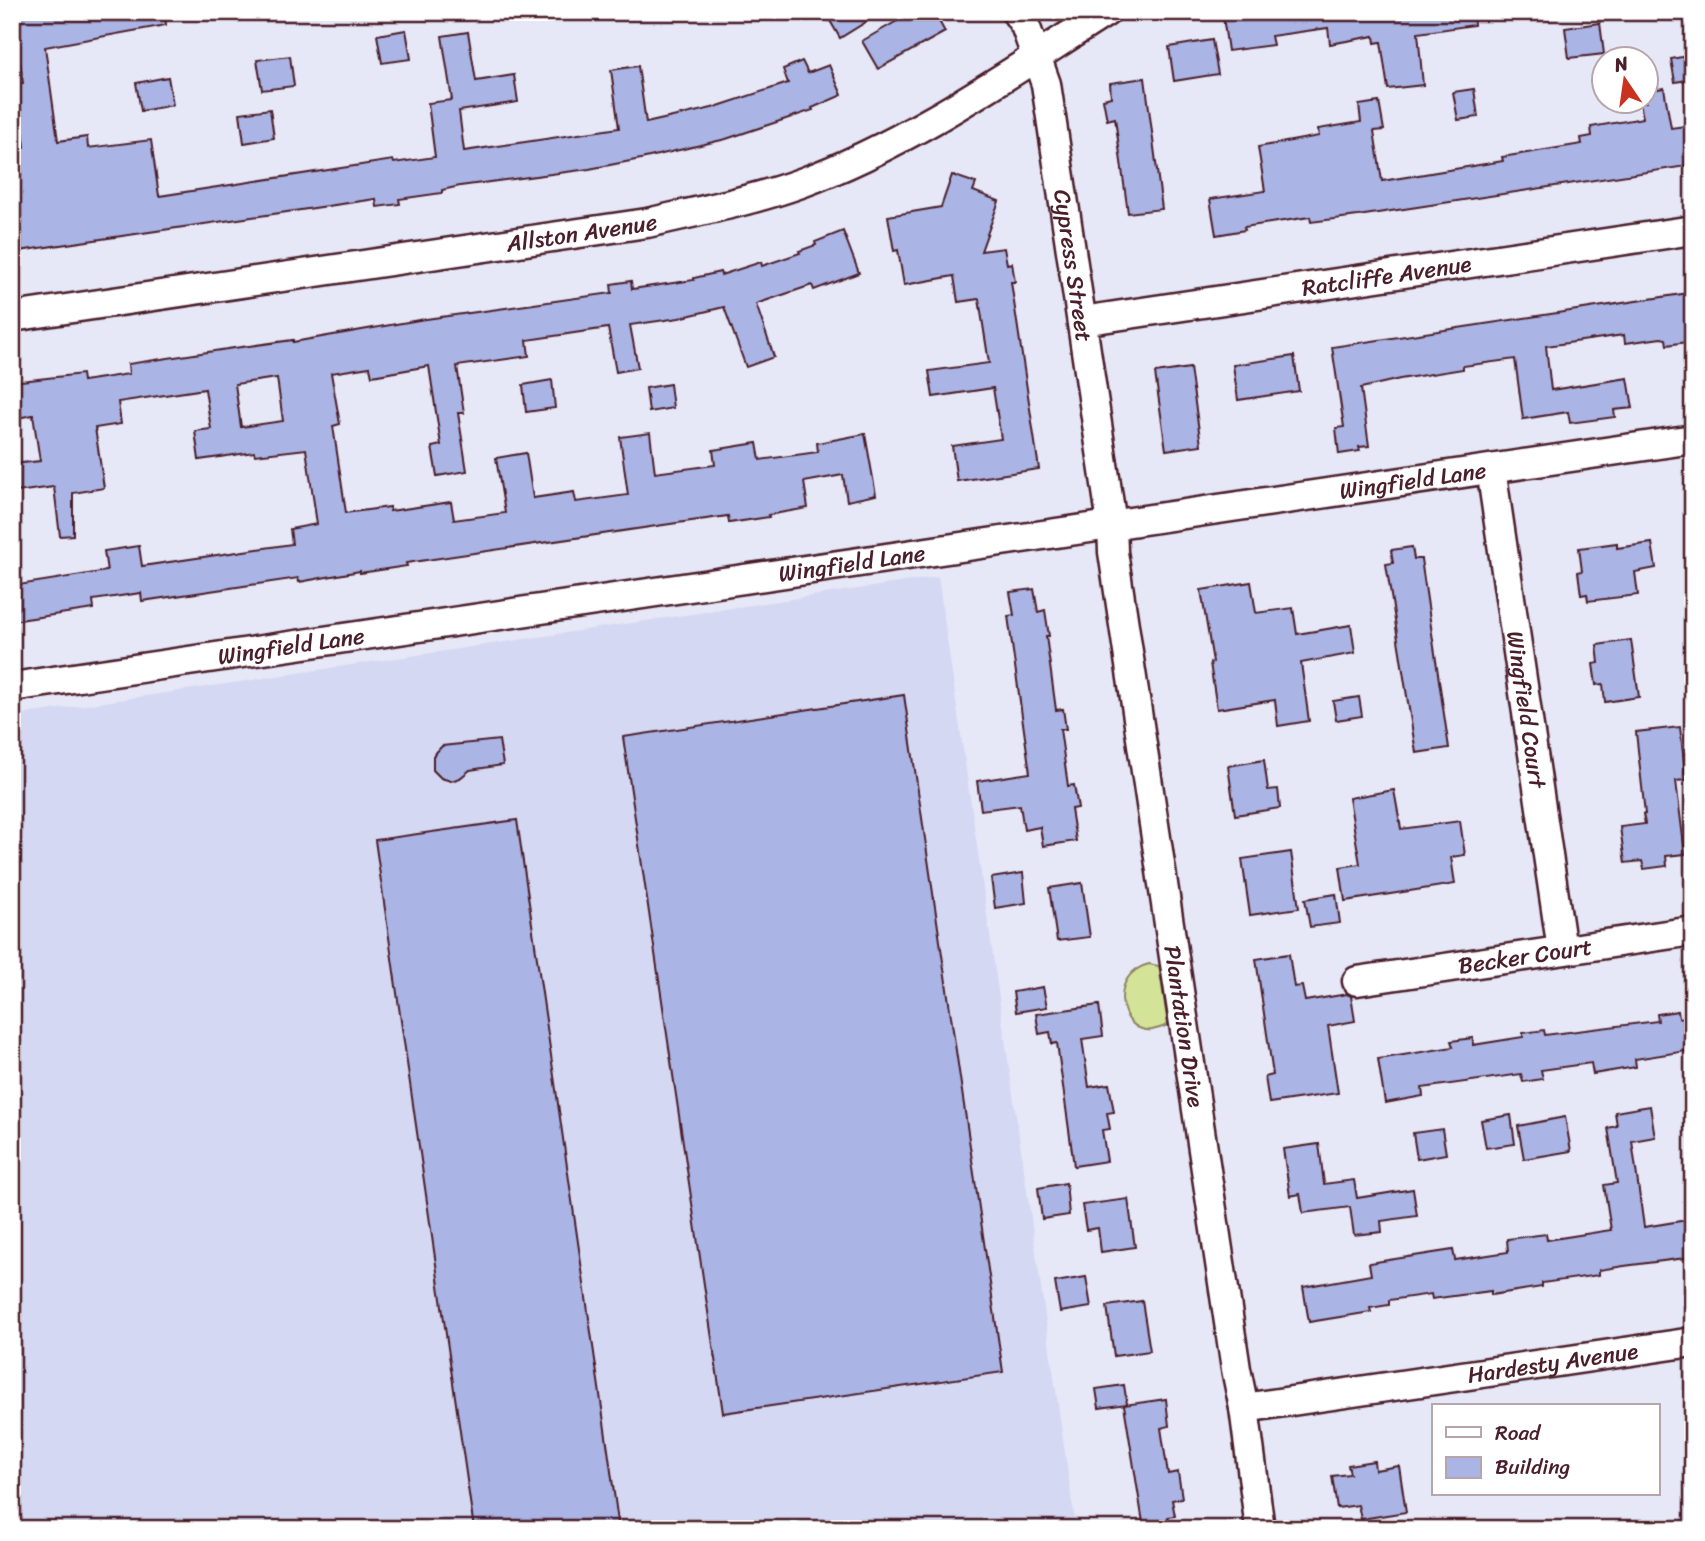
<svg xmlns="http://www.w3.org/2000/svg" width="1705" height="1541" font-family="Sriracha,sans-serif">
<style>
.built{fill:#d4d8f2}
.green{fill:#d3e498;stroke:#8e8262;stroke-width:2}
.building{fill:#aab4e5;stroke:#4a1f2b;stroke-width:2;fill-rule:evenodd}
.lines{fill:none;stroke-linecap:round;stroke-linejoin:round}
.minor-casing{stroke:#4a1f2b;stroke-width:33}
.minor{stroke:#fff;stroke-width:28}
.labels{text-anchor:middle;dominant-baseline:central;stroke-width:5;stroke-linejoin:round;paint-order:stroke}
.street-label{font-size:23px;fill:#4a1f2b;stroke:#fff}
</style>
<rect width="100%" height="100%" fill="#e6e8f7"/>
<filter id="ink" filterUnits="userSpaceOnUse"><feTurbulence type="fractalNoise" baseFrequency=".0143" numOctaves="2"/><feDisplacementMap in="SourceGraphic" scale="14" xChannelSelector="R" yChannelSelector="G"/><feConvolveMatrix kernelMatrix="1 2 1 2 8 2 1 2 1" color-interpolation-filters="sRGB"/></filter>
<g filter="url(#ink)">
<polygon class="built" points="938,577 1076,1529 12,1529 12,716"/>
<path class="green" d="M 1149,964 L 1159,966 L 1168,1025 C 1163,1027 1157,1029 1152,1030 C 1119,1034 1107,974 1149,964 Z"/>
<g class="building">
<polygon points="21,12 165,12 166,25 45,47 58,141 87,137 88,148 151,140 159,196 393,160 394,163 435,157 428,103 452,100 442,36 468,32 476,81 514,75 518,102 459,111 464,151 619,128 611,70 638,66 646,123 712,108 788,83 783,69 802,61 808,73 829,65 842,95 812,108 813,110 726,139 641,159 589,169 460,186 442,190 442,193 399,199 400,204 377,207 376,199 12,252 12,149 25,147 17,84 23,83 13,15 21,14"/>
<polygon points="825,12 882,12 840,38"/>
<polygon points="913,12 934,12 945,32 878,69 862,41"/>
<polygon points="1256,12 1473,12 1474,25 1418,33 1423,85 1388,89 1381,42 1375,43 1374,36 1330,44 1328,28 1271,36 1273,45 1228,51 1223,17"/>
<polygon points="1600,23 1604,54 1569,58 1565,28"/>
<polygon points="406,30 411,59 382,63 377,35"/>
<polygon points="1212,40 1218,74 1174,81 1169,47"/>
<polygon points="1693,55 1693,79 1675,82 1671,59"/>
<polygon points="290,56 294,86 262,90 257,60"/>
<polygon points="168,77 173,105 141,111 136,83"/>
<polygon points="1145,78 1162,209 1128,213 1115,118 1107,120 1103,99 1111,97 1110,83"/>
<polygon points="1664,88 1671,128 1693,125 1693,165 1358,216 1311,222 1310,217 1244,227 1245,230 1216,235 1210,199 1265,191 1258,147 1319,136 1318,129 1361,122 1359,105 1379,102 1384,130 1374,131 1382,181 1503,161 1502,157 1582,144 1581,138 1592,136 1591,127 1643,118 1640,102 1646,102 1646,91"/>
<polygon points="1474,89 1478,117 1458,120 1453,92"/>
<polygon points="270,109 274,138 244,143 240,113"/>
<polygon points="952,175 976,183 973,191 999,201 981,251 1004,248 1007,264 1012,263 1015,282 1011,282 1039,469 957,481 952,446 1001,439 993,388 933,397 929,371 989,363 979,299 958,302 954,276 904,285 898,250 894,251 888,216 941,207"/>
<path d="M 843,231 L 859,273 L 814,290 L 812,285 L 756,304 L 774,357 L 746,367 L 724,307 L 679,318 L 630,325 L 638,368 L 616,372 L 608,328 L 527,340 L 529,356 L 457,366 L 464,413 L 458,413 L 467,471 L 437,476 L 432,447 L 441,445 L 429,366 L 372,376 L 370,367 L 331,373 L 340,424 L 333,426 L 346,513 L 390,507 L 390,511 L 451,502 L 454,520 L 505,513 L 496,458 L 526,453 L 533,498 L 574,492 L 576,502 L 628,495 L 620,437 L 650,433 L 655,473 L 715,465 L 713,450 L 757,443 L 760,460 L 818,452 L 817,443 L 865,434 L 876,495 L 847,501 L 843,475 L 804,482 L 808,508 L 768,515 L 769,517 L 729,523 L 728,516 L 677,523 L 406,563 L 407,566 L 360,573 L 360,571 L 299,582 L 298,578 L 142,601 L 141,593 L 93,600 L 94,609 L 12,621 L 12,586 L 107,571 L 104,551 L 139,546 L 142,566 L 292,544 L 290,529 L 317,524 L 306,449 L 255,455 L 254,452 L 199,460 L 195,431 L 211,429 L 205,389 L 118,402 L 121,424 L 95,428 L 104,488 L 73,493 L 73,535 L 60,536 L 54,487 L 17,492 L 13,464 L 40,461 L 33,415 L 12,419 L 12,382 L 82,374 L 83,381 L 129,374 L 128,364 L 234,348 L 293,340 L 293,342 L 419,320 L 612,293 L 611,284 L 631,281 L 632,289 L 694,280 L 694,278 L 720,272 L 721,275 L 761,262 L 762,266 L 800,253 L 799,251 L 816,245 L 815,242 ZM 277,378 L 283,421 L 241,427 L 235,384 Z"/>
<polygon points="1689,293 1693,316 1693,341 1667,345 1666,339 1661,338 1625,343 1624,335 1546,346 1551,390 1628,378 1633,408 1614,410 1615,417 1570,423 1568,412 1523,419 1515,359 1463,366 1463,369 1400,379 1361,388 1369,446 1359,447 1360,451 1339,454 1336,428 1344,427 1332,347"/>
<polygon points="1294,356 1299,391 1238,400 1233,365"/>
<polygon points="1190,368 1201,445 1166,450 1155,373"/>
<polygon points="552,380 555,408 526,412 523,385"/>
<polygon points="670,384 673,408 649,412 646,388"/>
<polygon points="1617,543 1617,548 1652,543 1656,568 1635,572 1638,595 1588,601 1587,594 1581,595 1578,572 1582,571 1579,548"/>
<polygon points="1412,547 1414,559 1421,559 1449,748 1416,753 1386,564 1393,563 1391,550"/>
<polygon points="1251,582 1256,613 1293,608 1297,634 1351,625 1355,653 1301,663 1309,721 1278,726 1275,700 1217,709 1210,663 1213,662 1201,590"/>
<polygon points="1034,589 1038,612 1045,610 1049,636 1046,636 1056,710 1063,709 1066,729 1060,729 1068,786 1074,785 1078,808 1071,809 1076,841 1043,846 1040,827 1024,830 1020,805 981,810 977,781 1030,773 1008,616 1014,615 1010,592"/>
<polygon points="1631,640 1639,697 1605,702 1603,684 1596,685 1593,664 1599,663 1597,645"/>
<polygon points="904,695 1003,1372 723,1413 623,737"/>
<polygon points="1359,697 1362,716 1336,720 1333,701"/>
<polygon points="1680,727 1686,780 1676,781 1685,854 1666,856 1667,866 1644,869 1642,861 1625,863 1620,827 1645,824 1643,814 1645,814 1636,732"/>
<polygon points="499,740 503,765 470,770 460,778 451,781 441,778 433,770 433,756 442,746"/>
<polygon points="1264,760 1268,790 1278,789 1280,808 1235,815 1228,766"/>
<polygon points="1394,790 1401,829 1460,821 1465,855 1451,857 1455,884 1345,901 1340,867 1360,864 1349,798"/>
<polygon points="517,820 608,1450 619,1529 474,1529 375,840"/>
<polygon points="1291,852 1299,908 1250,915 1242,859"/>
<polygon points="1023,873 1026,903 995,908 991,878"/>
<polygon points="1082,883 1090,937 1057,941 1049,888"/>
<polygon points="1336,894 1340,923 1310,927 1305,899"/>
<polygon points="1289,954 1294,987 1302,986 1305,1001 1347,994 1351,996 1355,1021 1328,1026 1338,1093 1269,1103 1265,1077 1273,1075 1256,959"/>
<polygon points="1043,987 1047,1007 1016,1012 1013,992"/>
<polygon points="1099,1005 1103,1036 1082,1039 1089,1087 1109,1084 1114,1112 1107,1113 1110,1129 1102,1130 1107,1161 1074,1166 1057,1043 1052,1044 1050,1032 1039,1034 1036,1014"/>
<polygon points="1678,1011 1679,1018 1693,1016 1693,1050 1635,1059 1636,1067 1593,1074 1591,1063 1541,1070 1543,1079 1523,1082 1521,1074 1422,1088 1423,1096 1385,1103 1378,1059 1453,1047 1451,1041 1473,1038 1473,1045 1523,1037 1523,1033 1544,1030 1545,1035 1658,1021 1657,1014"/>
<polygon points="1650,1106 1655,1137 1632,1141 1644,1227 1693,1219 1693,1257 1624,1266 1599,1270 1599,1275 1542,1283 1542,1287 1491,1295 1491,1291 1432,1299 1431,1294 1389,1300 1389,1305 1370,1308 1371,1312 1309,1322 1303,1287 1371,1275 1369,1263 1453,1250 1455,1260 1508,1252 1507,1239 1546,1234 1547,1240 1611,1230 1604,1185 1617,1183 1608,1128 1617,1126 1615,1112"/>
<polygon points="1511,1115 1515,1144 1486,1148 1481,1120"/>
<polygon points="1565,1117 1571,1151 1524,1159 1518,1126"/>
<polygon points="1442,1129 1446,1154 1417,1159 1413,1133"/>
<polygon points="1319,1144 1324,1184 1354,1180 1357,1198 1413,1189 1417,1216 1381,1221 1382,1232 1354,1235 1350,1207 1303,1213 1300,1194 1290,1196 1283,1149"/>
<polygon points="1066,1183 1069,1215 1042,1219 1038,1188"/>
<polygon points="1128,1199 1135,1247 1101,1252 1098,1228 1086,1230 1082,1205"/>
<polygon points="1086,1277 1091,1307 1060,1312 1055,1282"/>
<polygon points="1142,1301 1150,1351 1114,1356 1107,1306"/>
<polygon points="1124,1385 1127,1404 1099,1408 1096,1389"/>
<polygon points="1166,1399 1169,1426 1161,1428 1168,1474 1178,1472 1182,1498 1172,1500 1175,1516 1168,1517 1170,1529 1144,1529 1124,1405"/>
<polygon points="1374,1461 1375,1470 1399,1466 1406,1512 1361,1519 1358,1505 1337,1508 1332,1476 1350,1474 1348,1465"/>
</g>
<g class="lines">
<g class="minor-casing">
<g id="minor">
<path id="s1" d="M 1016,12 L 1025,25 L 1046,84 L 1112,524 L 1113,552 L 1236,1369 L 1244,1408 L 1260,1529"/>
<path id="s2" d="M 12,317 L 647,223 C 699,211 751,201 801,183 C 910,143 1008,74 1106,12"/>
<path id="s3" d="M 1082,321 L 1693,230"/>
<path id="s4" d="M 1491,469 L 1562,950"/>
<path id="s5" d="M 12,687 L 1693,439"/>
<path id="s6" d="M 1357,981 L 1693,931"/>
<path id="s7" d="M 1244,1408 L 1693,1342"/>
</g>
</g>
<use href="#minor" class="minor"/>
</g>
</g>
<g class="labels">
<g class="street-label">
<text stroke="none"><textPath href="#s2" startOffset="576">Allston Avenue</textPath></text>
<text stroke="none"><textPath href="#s1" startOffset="262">Cypress Street</textPath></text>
<text stroke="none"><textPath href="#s3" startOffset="308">Ratcliffe Avenue</textPath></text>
<text stroke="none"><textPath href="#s5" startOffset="1416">Wingfield Lane</textPath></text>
<text stroke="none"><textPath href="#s5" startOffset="849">Wingfield Lane</textPath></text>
<text stroke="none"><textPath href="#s5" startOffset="282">Wingfield Lane</textPath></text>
<text stroke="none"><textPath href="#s4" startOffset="243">Wingfield Court</textPath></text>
<text stroke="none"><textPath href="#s6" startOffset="170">Becker Court</textPath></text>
<text stroke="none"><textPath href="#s1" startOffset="1031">Plantation Drive</textPath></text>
<text stroke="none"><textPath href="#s7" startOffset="312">Hardesty Avenue</textPath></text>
</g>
</g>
<rect width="1705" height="1541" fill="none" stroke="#fff" stroke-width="42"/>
<rect x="21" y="21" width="1663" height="1499" fill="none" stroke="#4a1f2b" stroke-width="2.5" filter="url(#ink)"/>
<rect x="1432" y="1404" width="228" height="91" fill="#ffffff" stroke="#b7a5aa" stroke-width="2"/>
<rect x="1446" y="1427" width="35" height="10" fill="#ffffff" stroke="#b7a5aa" stroke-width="2"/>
<text x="1495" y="1440" font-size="21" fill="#4a1f2b">Road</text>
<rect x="1446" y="1457" width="35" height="21" fill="#aab4e5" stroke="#b7a5aa" stroke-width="2"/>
<text x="1495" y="1474" font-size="21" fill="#4a1f2b">Building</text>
<g transform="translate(1625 80) rotate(347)"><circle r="33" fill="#ffffff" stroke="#b7a5aa" stroke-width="2"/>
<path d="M0-5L12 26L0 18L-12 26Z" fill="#c8321e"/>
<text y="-10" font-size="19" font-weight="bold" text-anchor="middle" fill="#4a1f2b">N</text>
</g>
</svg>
